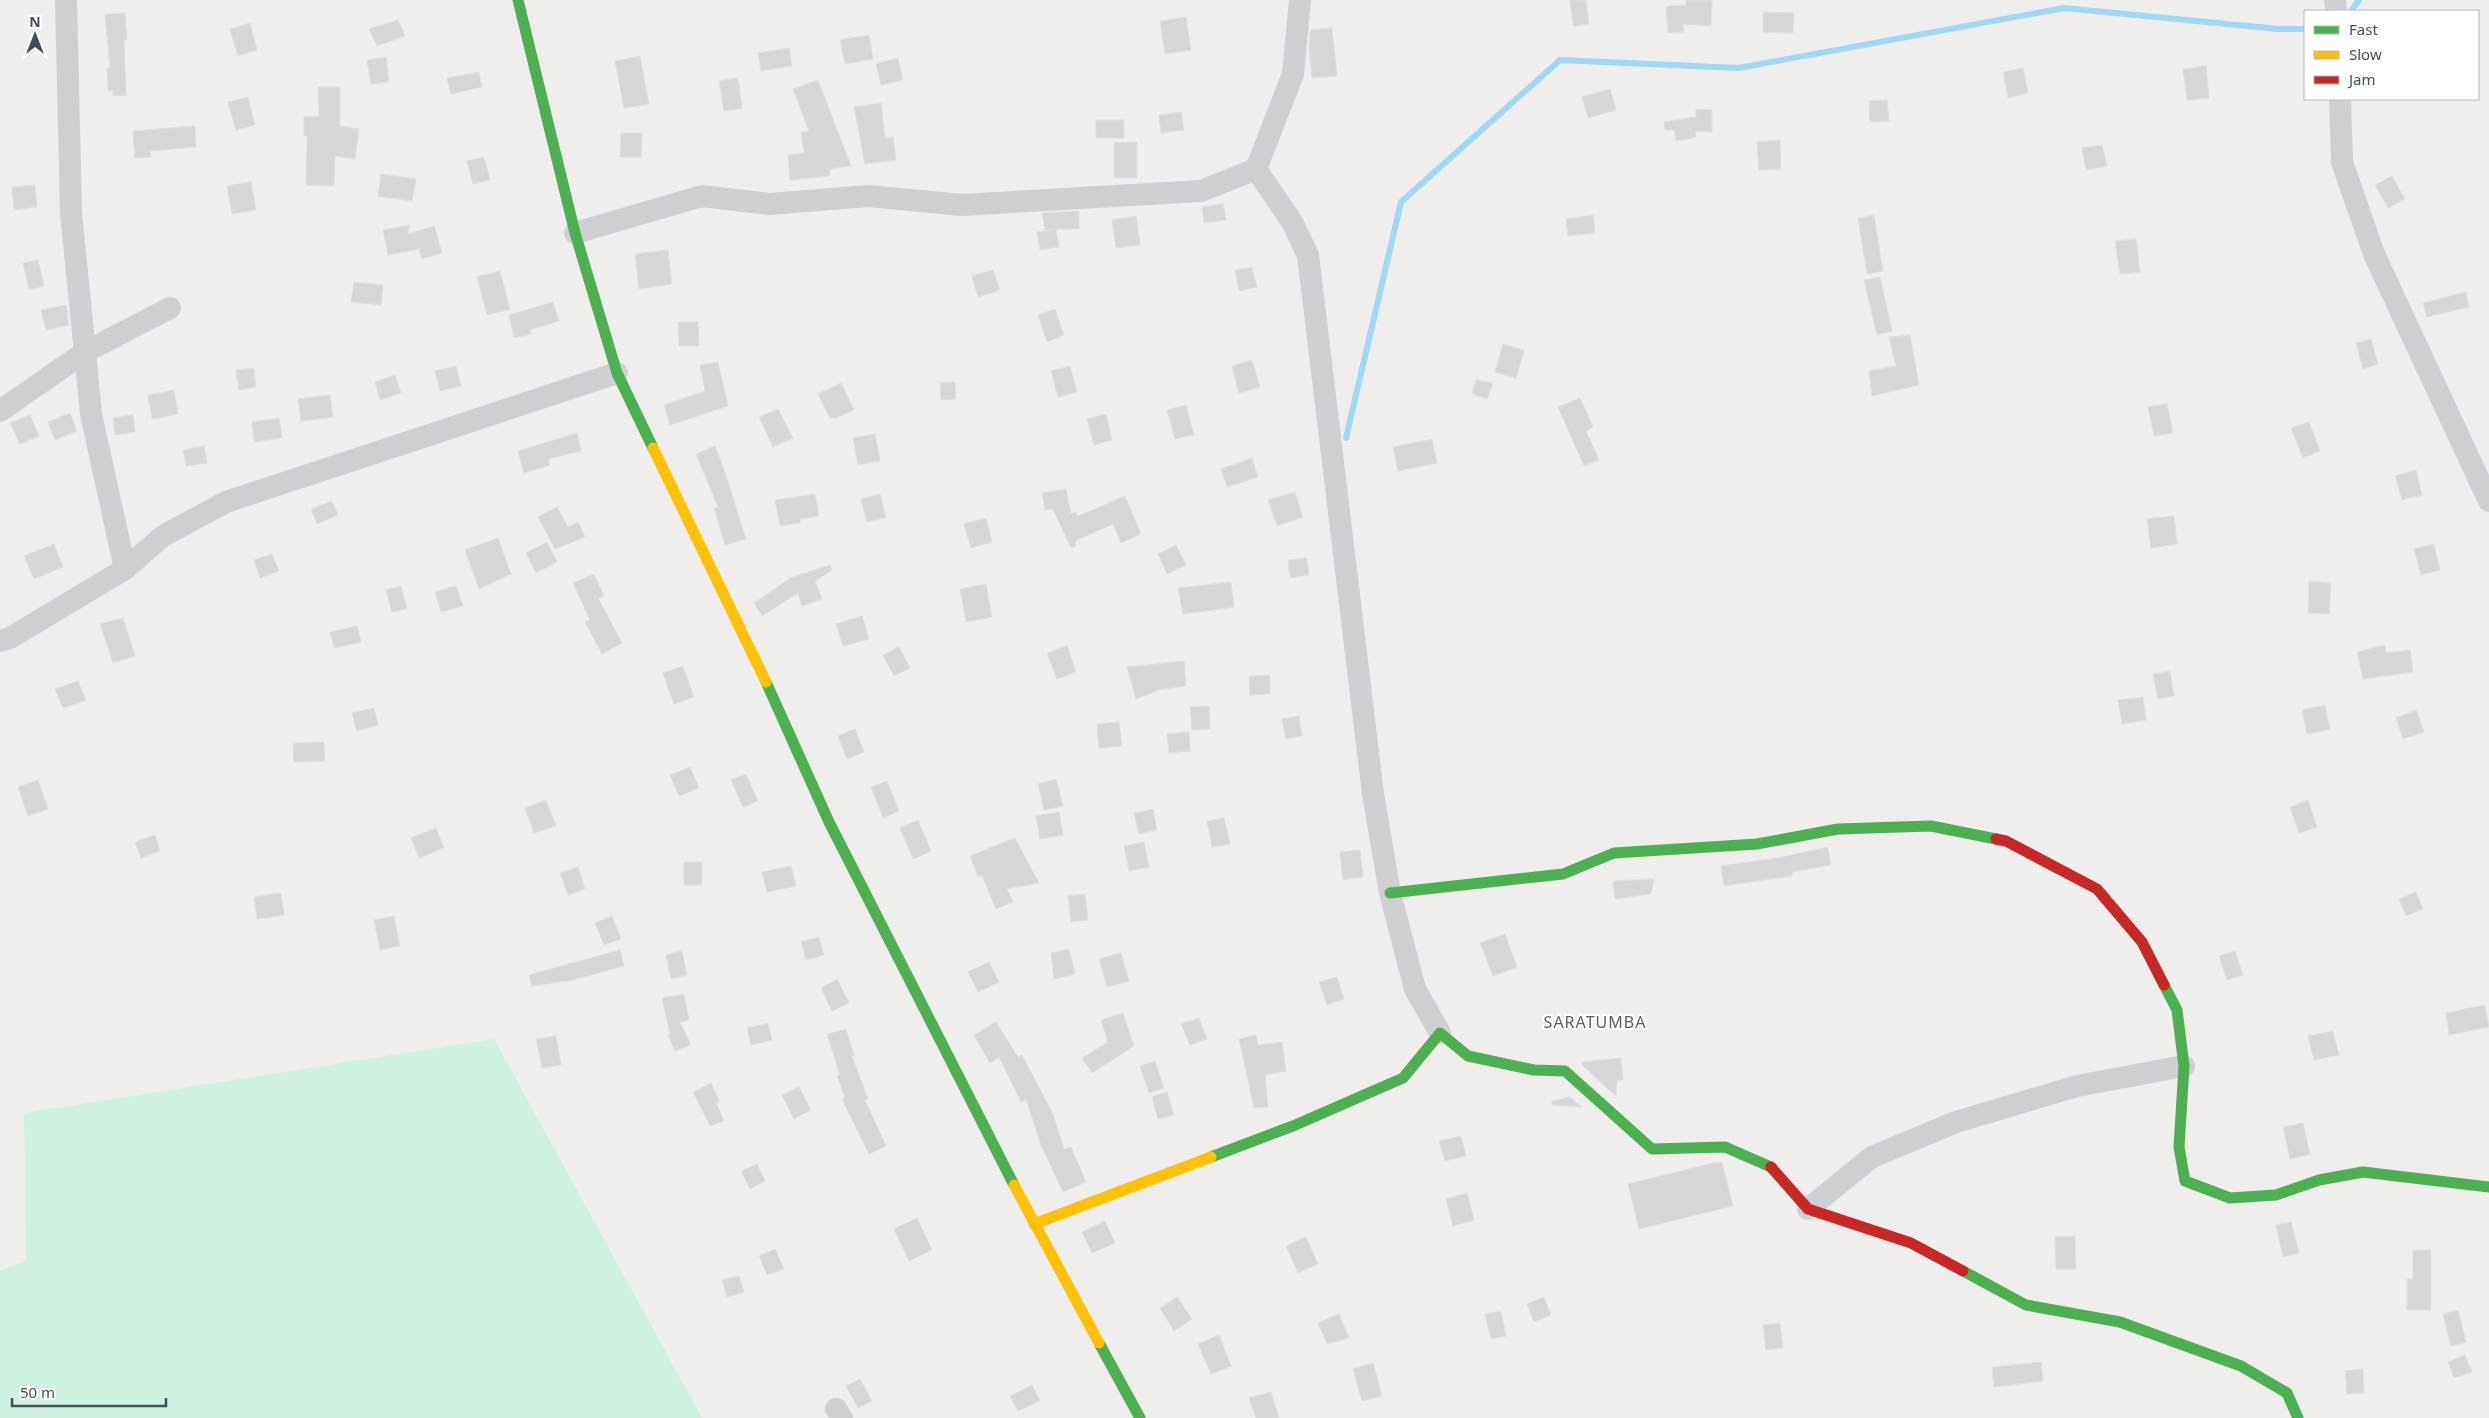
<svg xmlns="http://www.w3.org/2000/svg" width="2489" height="1418" font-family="'Noto Sans',sans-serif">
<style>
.green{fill:#cff1df}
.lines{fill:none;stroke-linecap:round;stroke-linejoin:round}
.stream{stroke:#a0d9f3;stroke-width:6}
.building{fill:#d7d7d9;stroke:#e0e0e0}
.street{stroke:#ced0d4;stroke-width:22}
.fast{stroke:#4caf50;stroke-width:11}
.slow{stroke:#ffc107;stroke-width:11}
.jam{stroke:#c62828;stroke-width:11}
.labels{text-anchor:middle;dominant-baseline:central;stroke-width:4;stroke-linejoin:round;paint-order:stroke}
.quarter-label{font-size:16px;letter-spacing:1px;fill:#595c63;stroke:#fff}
</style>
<rect width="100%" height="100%" fill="#efeeed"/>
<polygon class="green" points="494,1039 702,1418 0,1418 0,1271 26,1260 24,1113"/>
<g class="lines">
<g class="stream">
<polyline points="2351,11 2359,0"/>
<polyline points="1346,438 1401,202 1560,60 1739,68 2064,8 2278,29 2305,29"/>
</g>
</g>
<g class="building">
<polygon points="1570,0 1586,0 1589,24 1573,26"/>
<polygon points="1686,0 1712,0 1711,26 1683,24 1684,32 1668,33 1666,6 1686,5"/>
<polygon points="1763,12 1794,13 1793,33 1763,32"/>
<polygon points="125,13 127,40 124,40 126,95 113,96 113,91 108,91 107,68 110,68 105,14"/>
<polygon points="1186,17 1191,50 1165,54 1160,21"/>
<polygon points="398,20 405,36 377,46 369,29"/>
<polygon points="250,23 257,50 238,56 230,29"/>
<polygon points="1332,28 1337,76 1312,78 1309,45 1310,30"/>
<polygon points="869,35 873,59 845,64 840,40"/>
<polygon points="789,48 792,66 761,71 758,53"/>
<polygon points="640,56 649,104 624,108 615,61"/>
<polygon points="386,57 389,82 371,84 367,60"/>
<polygon points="898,58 903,80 881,85 876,64"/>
<polygon points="2206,66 2209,98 2187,100 2183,69"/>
<polygon points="2023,68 2028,93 2008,98 2003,72"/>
<polygon points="479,72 482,87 451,94 447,78"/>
<polygon points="738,78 742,108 724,111 719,81"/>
<polygon points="818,80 851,166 829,169 830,176 790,180 788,155 804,153 801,132 809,131 793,89"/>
<polygon points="318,87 340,87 340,126 359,129 355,159 335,156 334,186 306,185 307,136 304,136 304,117 319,116"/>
<polygon points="1610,89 1616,110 1588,118 1582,97"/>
<polygon points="248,97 255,125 236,130 228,102"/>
<polygon points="1887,100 1889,121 1870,122 1869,101"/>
<polygon points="881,103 885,138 893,137 896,160 865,164 854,107"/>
<polygon points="1696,109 1712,110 1712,132 1695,131 1696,137 1676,141 1674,130 1665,130 1664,122 1696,117"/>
<polygon points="1181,112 1184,130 1161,133 1159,115"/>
<rect x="1096" y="120" width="28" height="18"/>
<polygon points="195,126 196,147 150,151 151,157 135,158 133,131"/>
<polygon points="621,133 642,133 641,157 620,157"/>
<polygon points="1780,140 1781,169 1759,170 1757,142"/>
<polygon points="1137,142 1137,178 1114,178 1114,143"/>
<polygon points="2102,145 2107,166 2086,170 2082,148"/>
<polygon points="484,157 490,180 473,184 467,161"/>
<polygon points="381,174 416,179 412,201 378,196"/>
<polygon points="2392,176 2405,199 2388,208 2375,185"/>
<polygon points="251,182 256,210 232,214 227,186"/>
<polygon points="35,185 37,207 14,210 12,187"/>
<polygon points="1223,204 1226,220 1204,223 1202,207"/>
<polygon points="1079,211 1079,229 1056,229 1059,247 1040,250 1037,232 1052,230 1045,230 1042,213"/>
<polygon points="1593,215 1595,233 1568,236 1566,219"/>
<polygon points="1874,215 1883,271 1867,274 1858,218"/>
<polygon points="1136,216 1140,245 1116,248 1112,220"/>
<polygon points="409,225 408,234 434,226 442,253 422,259 419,249 388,255 383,230"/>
<polygon points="2136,239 2140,272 2120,274 2115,241"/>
<polygon points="668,250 672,284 639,289 635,254"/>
<polygon points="38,260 44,286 29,289 23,263"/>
<polygon points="1252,267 1257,287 1239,291 1235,270"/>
<polygon points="993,270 1000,290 978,297 972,276"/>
<polygon points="500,271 510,309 487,315 477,277"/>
<polygon points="1880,277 1892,331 1877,335 1864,280"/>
<polygon points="354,282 383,285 381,305 351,302"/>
<polygon points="2466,292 2469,307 2427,317 2423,303"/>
<polygon points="553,302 559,321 530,330 531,334 514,338 509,315"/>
<polygon points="66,305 69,325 46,330 41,310"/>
<polygon points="1055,309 1064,335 1047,342 1038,315"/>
<polygon points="678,322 698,322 699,346 679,346"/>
<polygon points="1910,335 1919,385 1872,396 1869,371 1896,366 1889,337"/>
<polygon points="2371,339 2378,364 2363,369 2356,343"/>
<polygon points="1503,344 1524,350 1516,378 1495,372"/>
<polygon points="1252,360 1260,387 1239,393 1232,366"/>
<polygon points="718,362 728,406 670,425 664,405 705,391 700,365"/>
<polygon points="456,366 461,386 440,391 435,371"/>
<polygon points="1070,366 1077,392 1058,397 1051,371"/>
<polygon points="254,368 256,387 239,390 236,370"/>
<polygon points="395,375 401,393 380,400 375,382"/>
<polygon points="1476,380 1493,383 1487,399 1472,394"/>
<polygon points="955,382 956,399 941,400 940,383"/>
<polygon points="841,383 854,410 836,418 830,418 818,394"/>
<polygon points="174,390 178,414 152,419 148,395"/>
<polygon points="330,395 333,417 301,421 298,399"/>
<polygon points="1580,398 1593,427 1586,431 1599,460 1584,466 1558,407"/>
<polygon points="2167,404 2173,433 2154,436 2148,407"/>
<polygon points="1186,405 1194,435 1175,439 1167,410"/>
<polygon points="778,409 793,438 773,447 759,417"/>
<polygon points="70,413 77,431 55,440 48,422"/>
<polygon points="1106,414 1112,440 1094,445 1087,419"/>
<polygon points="30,415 39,436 20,444 10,423"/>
<polygon points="133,415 135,432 115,435 113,418"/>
<polygon points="279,418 282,438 254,442 252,422"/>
<polygon points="2309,422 2320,451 2303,458 2291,428"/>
<polygon points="577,433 581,451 548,459 550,465 524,473 518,451"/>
<polygon points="875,434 880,461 858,465 853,438"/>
<polygon points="1432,439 1437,463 1398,471 1393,447"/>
<polygon points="204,446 207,463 186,466 183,450"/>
<polygon points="715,446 725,472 746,539 725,545 714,508 718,507 696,454"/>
<polygon points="1252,458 1258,477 1227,487 1221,469"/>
<polygon points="2416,470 2422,495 2402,500 2395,476"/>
<polygon points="1066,489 1071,514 1076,512 1078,516 1125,496 1141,534 1121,543 1113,524 1075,541 1076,546 1071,548 1053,509 1045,510 1042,493"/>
<polygon points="1295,492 1303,517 1277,526 1268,500"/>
<polygon points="815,494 819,516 800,519 800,523 780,526 775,500"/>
<polygon points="880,494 886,517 867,522 861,499"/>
<polygon points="332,501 338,515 317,524 311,509"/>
<polygon points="557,507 568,527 578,522 585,537 555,549 538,517"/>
<polygon points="2174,516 2177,544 2151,548 2147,519"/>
<polygon points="986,518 992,542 971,548 964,524"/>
<polygon points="498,538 511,574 479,589 465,550"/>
<polygon points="547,542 557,562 536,573 526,553"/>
<polygon points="54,544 63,567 34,579 24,556"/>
<polygon points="2434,544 2440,570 2421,575 2414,549"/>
<polygon points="1176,545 1186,565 1167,574 1158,554"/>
<polygon points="272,554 279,571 260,578 254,560"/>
<polygon points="1307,558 1309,575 1290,578 1288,560"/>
<polygon points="830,565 832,570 815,581 822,599 802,606 798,593 762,616 754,603 792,577"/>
<polygon points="594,574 604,596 598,598 622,643 602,654 585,622 590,620 573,583"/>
<polygon points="2309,581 2331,583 2329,614 2308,613"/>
<polygon points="1231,582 1234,607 1183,614 1178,588"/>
<polygon points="986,584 992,617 966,622 960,589"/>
<polygon points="401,586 407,609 392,612 386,590"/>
<polygon points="456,586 463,606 441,612 435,592"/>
<polygon points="862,616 869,639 843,646 836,624"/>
<polygon points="123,618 135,656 113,663 100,624"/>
<polygon points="357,626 361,642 334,648 330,632"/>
<polygon points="2385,645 2386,653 2410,650 2413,672 2363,679 2357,652"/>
<polygon points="1067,646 1076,672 1057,679 1047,653"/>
<polygon points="899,647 910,668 894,676 883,655"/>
<polygon points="1184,661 1186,686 1162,689 1136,699 1127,667"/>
<polygon points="683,666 694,697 674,704 663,673"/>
<polygon points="2170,671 2174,696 2158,699 2153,674"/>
<polygon points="1270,675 1270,694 1250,695 1249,676"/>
<polygon points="78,681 86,700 63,708 55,689"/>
<polygon points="2143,697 2146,720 2122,724 2118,700"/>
<polygon points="2325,705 2330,729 2307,734 2302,710"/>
<polygon points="1209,706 1210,729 1192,730 1190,707"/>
<polygon points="374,708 378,725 357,731 352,713"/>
<polygon points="2416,710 2424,732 2403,739 2396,718"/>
<polygon points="1299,716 1302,736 1286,739 1282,719"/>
<polygon points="1119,722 1122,746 1099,748 1097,724"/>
<polygon points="855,729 864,752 847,759 838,736"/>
<polygon points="1189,732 1190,751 1169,753 1167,734"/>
<polygon points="324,742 325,761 294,762 293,743"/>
<polygon points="690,767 699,788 679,796 670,775"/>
<polygon points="746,774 758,801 743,807 731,780"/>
<polygon points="1056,779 1063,806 1044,810 1038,784"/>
<polygon points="38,780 48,809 28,816 18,787"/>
<polygon points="887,781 899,811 883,818 871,787"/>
<polygon points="546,800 556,826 534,833 525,808"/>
<polygon points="2308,800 2317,827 2299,833 2290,807"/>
<polygon points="1153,809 1157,830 1139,834 1134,813"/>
<polygon points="1059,812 1063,835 1040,839 1036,816"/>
<polygon points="1224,818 1230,844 1212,847 1207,821"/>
<polygon points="918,820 931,851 913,859 900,828"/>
<polygon points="436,828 444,848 419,858 411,838"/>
<polygon points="155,835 160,851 141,858 135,842"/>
<polygon points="1015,838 1039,883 1007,889 1013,902 996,909 982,875 978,877 970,856"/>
<polygon points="1144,842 1149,867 1129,871 1124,846"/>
<polygon points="1828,847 1831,865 1792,872 1792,876 1724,886 1721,866 1777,858"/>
<polygon points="1360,850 1363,877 1343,880 1340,852"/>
<rect x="684" y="862" width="18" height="23"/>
<polygon points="791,866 796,886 767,892 762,872"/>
<polygon points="578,867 585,889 568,895 560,873"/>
<polygon points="1654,879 1651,894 1615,899 1613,881"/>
<polygon points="2416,892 2423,909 2406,916 2399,899"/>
<polygon points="281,893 284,915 257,919 254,897"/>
<polygon points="1085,894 1088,920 1071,922 1068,896"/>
<polygon points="394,916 400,946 380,950 374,920"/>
<polygon points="612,916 621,939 604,945 595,923"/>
<polygon points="1505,934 1517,967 1493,976 1480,943"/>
<polygon points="819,937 824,955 806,960 801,942"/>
<polygon points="1069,949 1075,974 1054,979 1051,953"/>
<polygon points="620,950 624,966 565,982 565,981 532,986 529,975"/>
<polygon points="682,951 687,975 671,979 666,955"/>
<polygon points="2235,951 2243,975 2227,980 2219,956"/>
<polygon points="1121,953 1129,981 1107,987 1099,959"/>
<polygon points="989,962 999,982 978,992 968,972"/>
<polygon points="1337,977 1344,999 1327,1005 1319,982"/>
<polygon points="837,979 849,1003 832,1011 821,988"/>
<polygon points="684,994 689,1020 680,1022 691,1045 675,1051 668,1035 670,1034 662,998"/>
<polygon points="2485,1005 2489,1027 2449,1035 2446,1013"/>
<polygon points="1123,1013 1134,1046 1092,1073 1082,1058 1108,1042 1101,1020"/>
<polygon points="1199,1018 1207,1039 1190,1045 1181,1024"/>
<polygon points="996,1022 1018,1057 1022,1055 1053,1114 1064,1149 1071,1147 1086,1182 1063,1192 1041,1145 1026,1099 1021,1102 999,1057 990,1063 974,1035"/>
<polygon points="768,1023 772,1040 751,1045 747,1028"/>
<polygon points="846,1029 854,1055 852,1056 868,1099 865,1100 886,1146 869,1154 842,1099 845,1097 837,1076 840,1075 827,1034"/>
<polygon points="2333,1031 2339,1055 2314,1060 2308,1036"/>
<polygon points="1256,1035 1258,1045 1282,1042 1286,1071 1265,1075 1268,1107 1254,1108 1239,1039"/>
<polygon points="556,1036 561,1065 542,1068 536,1039"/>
<polygon points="1621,1058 1623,1080 1617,1081 1616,1096 1582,1065 1582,1062"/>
<polygon points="1155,1061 1164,1088 1149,1093 1140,1066"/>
<polygon points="711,1083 719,1101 716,1103 724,1121 710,1126 693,1092"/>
<polygon points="799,1087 811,1110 794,1119 782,1095"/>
<polygon points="1167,1092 1174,1115 1158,1119 1152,1097"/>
<polygon points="1570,1097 1582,1107 1552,1105 1552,1101"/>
<polygon points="2303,1123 2310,1154 2290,1159 2283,1127"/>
<polygon points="1461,1136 1466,1156 1445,1161 1439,1141"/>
<polygon points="1714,1163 1722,1163 1733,1206 1639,1229 1628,1184"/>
<polygon points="757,1164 765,1181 750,1189 741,1171"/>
<polygon points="1467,1193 1474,1220 1453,1226 1446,1199"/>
<polygon points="917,1218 932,1250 909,1261 894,1229"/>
<polygon points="1105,1221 1115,1243 1092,1253 1082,1232"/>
<polygon points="2291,1222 2299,1253 2283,1257 2276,1225"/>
<polygon points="2075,1236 2076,1269 2056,1269 2055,1237"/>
<polygon points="1306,1237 1318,1264 1298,1273 1286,1246"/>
<polygon points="775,1249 784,1269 767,1275 759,1256"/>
<polygon points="2413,1250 2431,1250 2431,1310 2407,1310 2407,1279 2413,1279"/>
<polygon points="739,1276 744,1292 727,1297 722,1280"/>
<polygon points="1177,1297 1192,1319 1174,1331 1160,1308"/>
<polygon points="1544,1297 1551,1315 1534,1322 1527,1304"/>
<polygon points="2458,1310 2466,1342 2451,1346 2443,1314"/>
<polygon points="1501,1311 1506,1336 1491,1339 1485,1314"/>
<polygon points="1339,1314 1349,1338 1327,1344 1318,1323"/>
<polygon points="1780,1323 1783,1348 1766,1350 1763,1325"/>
<polygon points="1219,1335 1231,1366 1211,1374 1198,1344"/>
<polygon points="2465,1355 2472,1372 2454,1378 2448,1362"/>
<polygon points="2041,1362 2043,1381 1994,1387 1992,1367"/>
<polygon points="1373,1363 1382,1396 1362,1401 1353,1369"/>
<polygon points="2363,1369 2364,1393 2347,1394 2345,1371"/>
<polygon points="860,1379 872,1401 858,1408 846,1386"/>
<polygon points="1032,1385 1040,1401 1018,1411 1010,1396"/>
<polygon points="1271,1392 1279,1418 1256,1418 1249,1398"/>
</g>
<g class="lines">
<g class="street">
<polyline points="66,0 71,213 85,352 91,414 125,569"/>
<polyline points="2335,0 2336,11"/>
<polyline points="2340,99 2342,162 2374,254 2489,501"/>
<polyline points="1256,169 1292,222 1308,255 1373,794 1390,893 1415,989 1440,1033"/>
<polyline points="575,233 702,196 769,204 869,196 962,205 1201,191 1256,169 1293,74 1300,0"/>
<polyline points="0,411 85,352 170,308"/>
<polyline points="0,641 10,638 125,569 163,536 226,502 617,373"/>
<polyline points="1808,1209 1872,1157 1956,1122 2077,1086 2184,1066"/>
<polyline points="836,1409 842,1418"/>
</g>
<g class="fast">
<polyline points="518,0 575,233 617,373 653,448"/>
<polyline points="766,682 829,822 1014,1185"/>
<polyline points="1390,893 1563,874 1614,853 1757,844 1838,829 1931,826 1996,839"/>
<polyline points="2164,985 2177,1010 2184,1066 2179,1147 2185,1181 2230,1198 2276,1195 2319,1180 2363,1172 2489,1187"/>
<polyline points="1211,1157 1293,1126 1403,1078 1440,1033 1468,1056 1534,1070 1565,1071 1652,1149 1725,1147 1771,1167"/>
<polyline points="1963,1271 2026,1305 2120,1322 2241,1366 2287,1393 2298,1418"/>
<polyline points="1099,1343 1140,1418"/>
</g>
<g class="slow">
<polyline points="653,448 766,682"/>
<polyline points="1014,1185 1099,1343"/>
<polyline points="1034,1224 1211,1157"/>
</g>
<g class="jam">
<polyline points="1996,839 2006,841 2097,889 2142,942 2164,985"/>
<polyline points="1771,1167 1808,1209 1911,1243 1963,1271"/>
</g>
</g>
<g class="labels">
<g class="quarter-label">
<text x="1595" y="1022">SARATUMBA</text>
</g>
</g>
<rect x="2304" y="10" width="175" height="90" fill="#ffffff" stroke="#b4b8be"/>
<rect x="2314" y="26" width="25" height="8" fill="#4caf50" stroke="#b4b8be"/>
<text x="2349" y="35" font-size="15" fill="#434e5c">Fast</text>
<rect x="2314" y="51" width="25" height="8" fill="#ffc107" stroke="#b4b8be"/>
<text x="2349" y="60" font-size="15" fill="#434e5c">Slow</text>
<rect x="2314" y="76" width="25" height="8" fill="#c62828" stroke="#b4b8be"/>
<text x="2349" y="85" font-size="15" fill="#434e5c">Jam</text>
<g transform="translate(35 35)" stroke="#ffffff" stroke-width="4" paint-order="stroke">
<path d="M0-4L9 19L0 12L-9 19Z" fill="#434e5c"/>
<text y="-8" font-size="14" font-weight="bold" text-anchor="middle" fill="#434e5c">N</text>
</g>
<path d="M12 1398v8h154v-8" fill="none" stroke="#434e5c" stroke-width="2.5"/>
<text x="20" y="1398" font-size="15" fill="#434e5c" stroke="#ffffff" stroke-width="4" paint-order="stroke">50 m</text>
</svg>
